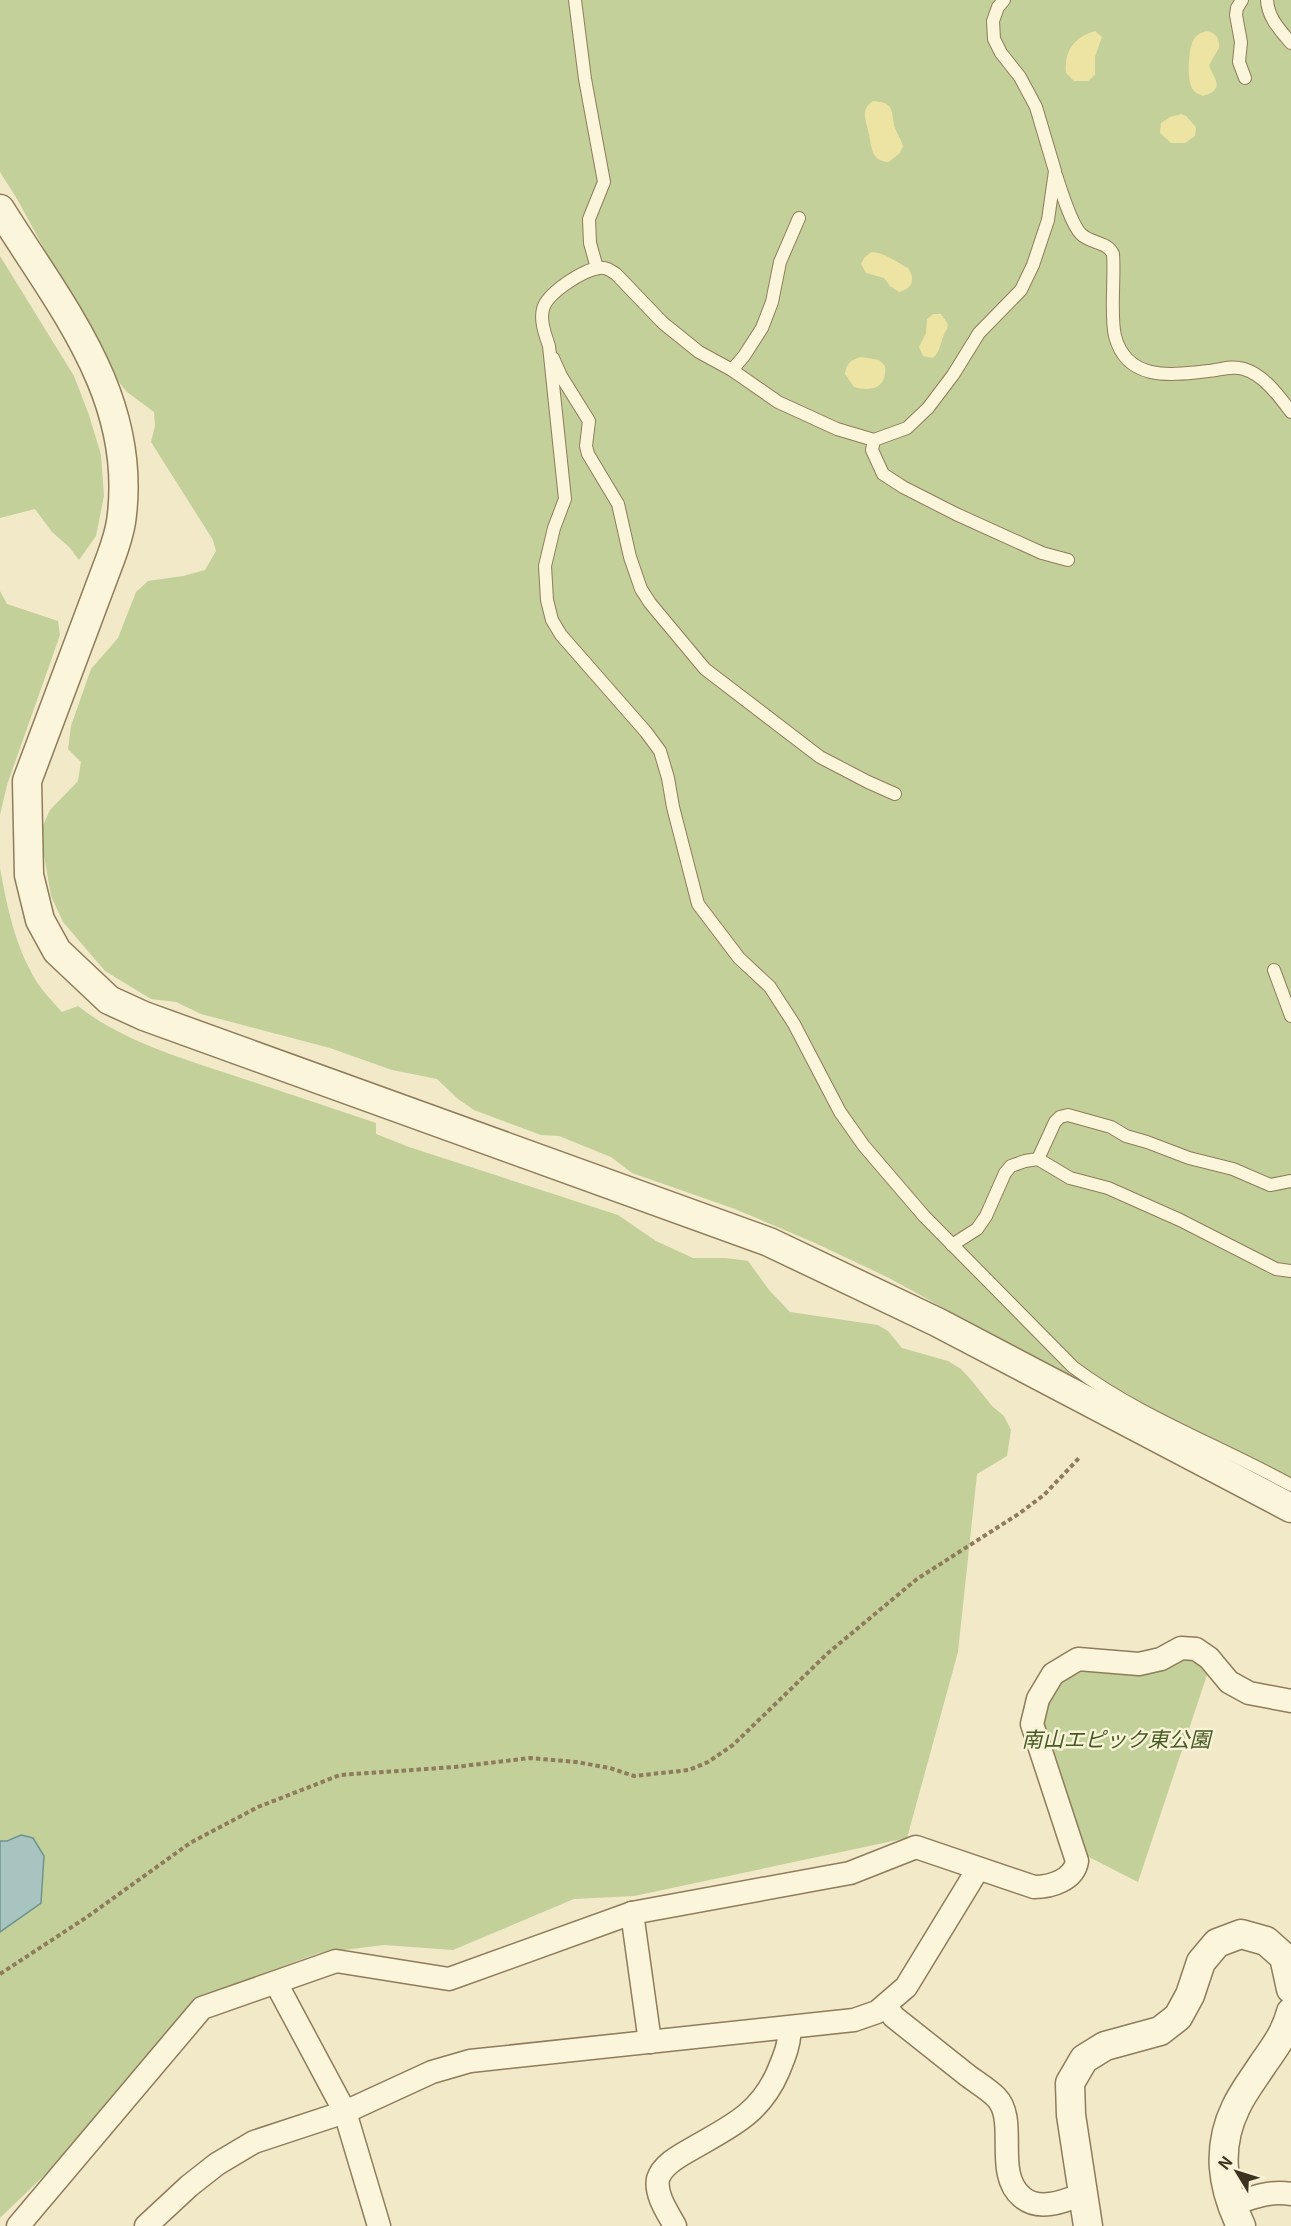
<svg xmlns="http://www.w3.org/2000/svg" width="1291" height="2226" font-family="Georgia,'Noto Sans JP',serif">
<style>
.green{fill:#c3d09a}
.sand{fill:#ede3a3}
.water{fill:#a8c4c0;stroke:#6e948f;stroke-width:1.5}
.lines{fill:none;stroke-linecap:round;stroke-linejoin:round}
.service-casing{stroke:#8e7c5b;stroke-width:14}
.minor-casing{stroke:#8e7c5b;stroke-width:25}
.tertiary-casing{stroke:#8e7c5b;stroke-width:31}
.path{stroke:#8e7c5b;stroke-width:4;stroke-dasharray:4.5 3;stroke-linecap:butt}
.service{stroke:#fbf5db;stroke-width:12}
.minor{stroke:#fbf5db;stroke-width:22}
.tertiary{stroke:#fbf5db;stroke-width:28}
.labels{text-anchor:middle;dominant-baseline:central;stroke-width:5;stroke-linejoin:round;paint-order:stroke}
.park-label{font-size:21px;font-style:italic;fill:#475b25;stroke:#f8f2d7}
</style>
<rect width="100%" height="100%" fill="#f1e9c7"/>
<g class="green">
<polygon points="0,0 1291,0 1291,1498 994,1341 942,1307 887,1277 815,1243 735,1209 632,1173 611,1157 559,1136 541,1135 474,1110 458,1099 437,1079 392,1070 330,1048 201,1014 176,1002 151,999 105,971 63,922 51,896 40,832 50,810 78,781 81,762 68,749 71,726 91,669 118,638 136,592 148,581 183,576 205,570 216,551 213,540 151,442 155,426 154,412 127,392 113,375 17,199 0,172"/>
<polygon points="0,256 74,376 89,415 101,455 104,496 96,536 79,560 69,547 52,532 35,509 0,518"/>
<polygon points="0,591 7,604 58,621 60,635 7,785 0,815"/>
<path d="M 0,868 C 7,907 15,945 35,979 C 42,991 53,1002 62,1012 L 78,1006 C 123,1041 178,1057 232,1075 C 280,1091 328,1107 376,1123 L 376,1134 L 409,1147 L 618,1215 L 656,1241 L 693,1258 L 726,1258 L 748,1261 L 769,1290 L 790,1312 L 878,1325 L 888,1331 L 902,1348 L 948,1361 L 961,1369 L 972,1381 L 992,1406 L 1004,1416 L 1011,1430 L 1007,1456 L 977,1474 L 958,1652 L 907,1838 L 634,1896 L 574,1899 L 453,1950 L 384,1945 L 319,1953 L 199,1997 L 125,2087 L 54,2166 L 0,2218 L 0,1932 L 41,1903 L 44,1856 L 33,1838 C 18,1834 14,1841 0,1841 Z"/>
<polygon points="1183,1654 1197,1657 1208,1672 1138,1882 1085,1855 1042,1722 1054,1688 1062,1680 1081,1667"/>
</g>
<g class="sand">
<path d="M 1095,31 L 1102,37 L 1095,57 L 1095,75 L 1088,81 L 1074,81 L 1066,73 C 1064,51 1074,37 1095,31 Z"/>
<path d="M 1206,31 C 1216,32 1220,39 1219,48 L 1209,65 C 1213,78 1227,89 1203,96 C 1200,94 1197,94 1194,91 C 1186,83 1188,48 1194,39 C 1197,34 1201,33 1206,31 Z"/>
<path d="M 873,101 C 897,103 890,112 895,128 C 897,134 901,139 903,146 L 900,153 L 889,162 C 871,161 872,148 869,135 C 867,122 859,110 873,101 Z"/>
<polygon points="1181,114 1186,116 1196,127 1195,136 1185,143 1171,143 1160,133 1161,123 1170,117"/>
<path d="M 871,252 C 886,253 896,262 908,268 C 916,279 912,289 899,292 L 890,286 L 884,278 L 866,273 L 861,264 L 864,258 Z"/>
<path d="M 933,314 L 941,314 L 948,324 L 947,329 C 940,339 942,350 933,358 L 923,356 L 919,347 L 926,333 L 927,319 Z"/>
<path d="M 862,357 L 879,360 L 885,366 C 887,388 872,392 854,387 L 845,374 C 846,363 852,359 862,357 Z"/>
</g>
<polygon class="water" points="21,1835 33,1838 44,1856 41,1903 0,1932 0,1841 7,1841"/>
<g class="lines">
<g class="service-casing">
<g id="service">
<polyline points="575,0 585,79 604,182 589,219 590,243 597,268"/>
<path d="M 1004,0 L 998,7 L 993,21 L 994,39 L 1001,53 L 1020,77 L 1036,107 L 1055,171 L 1048,220 L 1033,265 L 1021,290 L 979,333 L 953,375 L 928,408 L 907,428 L 874,440 L 837,429 L 778,402 L 732,370 L 699,352 L 663,323 L 616,274 C 610,270 606,267 599,268 C 583,270 547,293 543,309 C 540,321 545,334 549,346 L 565,499 L 554,528 L 545,566 L 547,600 L 552,620 L 561,635 L 646,732 L 660,751 L 668,778 L 673,807 L 698,904 L 739,958 L 770,987 L 794,1024 L 840,1112 L 864,1146 L 924,1216 L 1073,1367 C 1140,1417 1218,1445 1291,1485"/>
<polyline points="1242,0 1237,8 1236,15 1241,42 1239,62 1245,78"/>
<path d="M 1267,0 C 1268,18 1280,30 1291,43"/>
<path d="M 1056,175 C 1061,190 1071,224 1081,234 C 1091,244 1107,241 1113,254 C 1115,278 1110,315 1115,336 C 1127,382 1172,375 1208,371 C 1220,370 1231,365 1244,369 C 1264,375 1279,396 1291,412"/>
<polyline points="553,358 561,376 589,421 586,446 588,454 618,504 630,557 641,589 650,603 705,669 820,757 868,782 895,794"/>
<polyline points="732,370 744,356 762,328 772,302 780,262 799,218"/>
<polyline points="874,440 872,450 883,474 903,487 956,514 1042,553 1068,560"/>
<polyline points="1274,970 1291,1016"/>
<polyline points="1038,1159 1055,1122 1060,1117 1068,1115 1111,1127 1126,1136 1147,1142 1189,1158 1233,1169 1270,1185 1291,1181"/>
<polyline points="952,1245 977,1229 986,1216 1005,1173 1011,1166 1025,1161 1038,1159 1070,1178 1108,1188 1180,1220 1276,1269 1291,1271"/>
</g>
</g>
<g class="minor-casing">
<g id="minor">
<polyline points="632,1913 650,2042"/>
<polyline points="276,1983 345,2112 379,2226"/>
<path d="M 885,2006 L 894,2017 C 918,2036 942,2055 967,2075 C 976,2082 988,2089 996,2097 C 1019,2120 993,2173 1022,2197 C 1039,2212 1065,2201 1083,2194"/>
<path d="M 1231,2205 C 1251,2198 1270,2190 1291,2194"/>
<path d="M 18,2226 L 202,2008 L 336,1961 L 449,1979 L 632,1913 L 850,1873 L 916,1847 L 1034,1887 C 1051,1887 1074,1880 1077,1861 L 1032,1724 L 1038,1699 L 1053,1674 L 1078,1659 L 1139,1664 L 1161,1659 L 1181,1648 L 1196,1649 L 1209,1658 L 1229,1682 L 1249,1693 L 1291,1701"/>
<polyline points="146,2226 189,2186 217,2164 254,2142 345,2112 432,2072 470,2061 854,2020 877,2012 906,1987 978,1869"/>
<path d="M 675,2226 C 668,2213 655,2195 658,2179 C 662,2166 676,2158 688,2151 C 727,2128 759,2116 778,2072 C 785,2055 789,2046 790,2028"/>
</g>
</g>
<g class="tertiary-casing">
<g id="tertiary">
<path d="M 0,209 C 61,307 139,398 121,522 C 119,534 115,546 111,557 L 27,781 L 29,875 L 40,920 L 57,951 L 109,1000 L 144,1016 L 769,1242 L 937,1322 L 1291,1508"/>
<polyline points="1088,2226 1071,2115 1070,2083 1084,2059 1105,2046 1160,2031 1178,2017 1190,1995 1201,1962 1217,1943 1241,1934 1266,1941 1284,1957 1291,1989"/>
<path d="M 1241,2226 C 1222,2187 1216,2148 1236,2107 C 1243,2092 1254,2078 1263,2064 C 1275,2047 1286,2032 1291,2012"/>
</g>
</g>
<polyline class="path" points="0,1974 87,1917 190,1843 258,1807 340,1775 455,1767 530,1758 576,1762 610,1768 634,1776 689,1770 708,1762 733,1745 828,1653 917,1579 1020,1513 1044,1495 1080,1457"/>
<use href="#service" class="service"/>
<use href="#minor" class="minor"/>
<use href="#tertiary" class="tertiary"/>
</g>
<g class="labels">
<g class="park-label">
<text x="1116" y="1738">南山エピック東公園</text>
</g>
</g>
<g transform="translate(1237 2172) rotate(308)" stroke="#f8f2d7" stroke-width="4.5" paint-order="stroke">
<path d="M0-4.5L10 22L0 15L-10 22Z" fill="#3d321f"/>
<text y="-9" font-size="16" font-weight="bold" text-anchor="middle" fill="#3d321f">N</text>
</g>
</svg>
